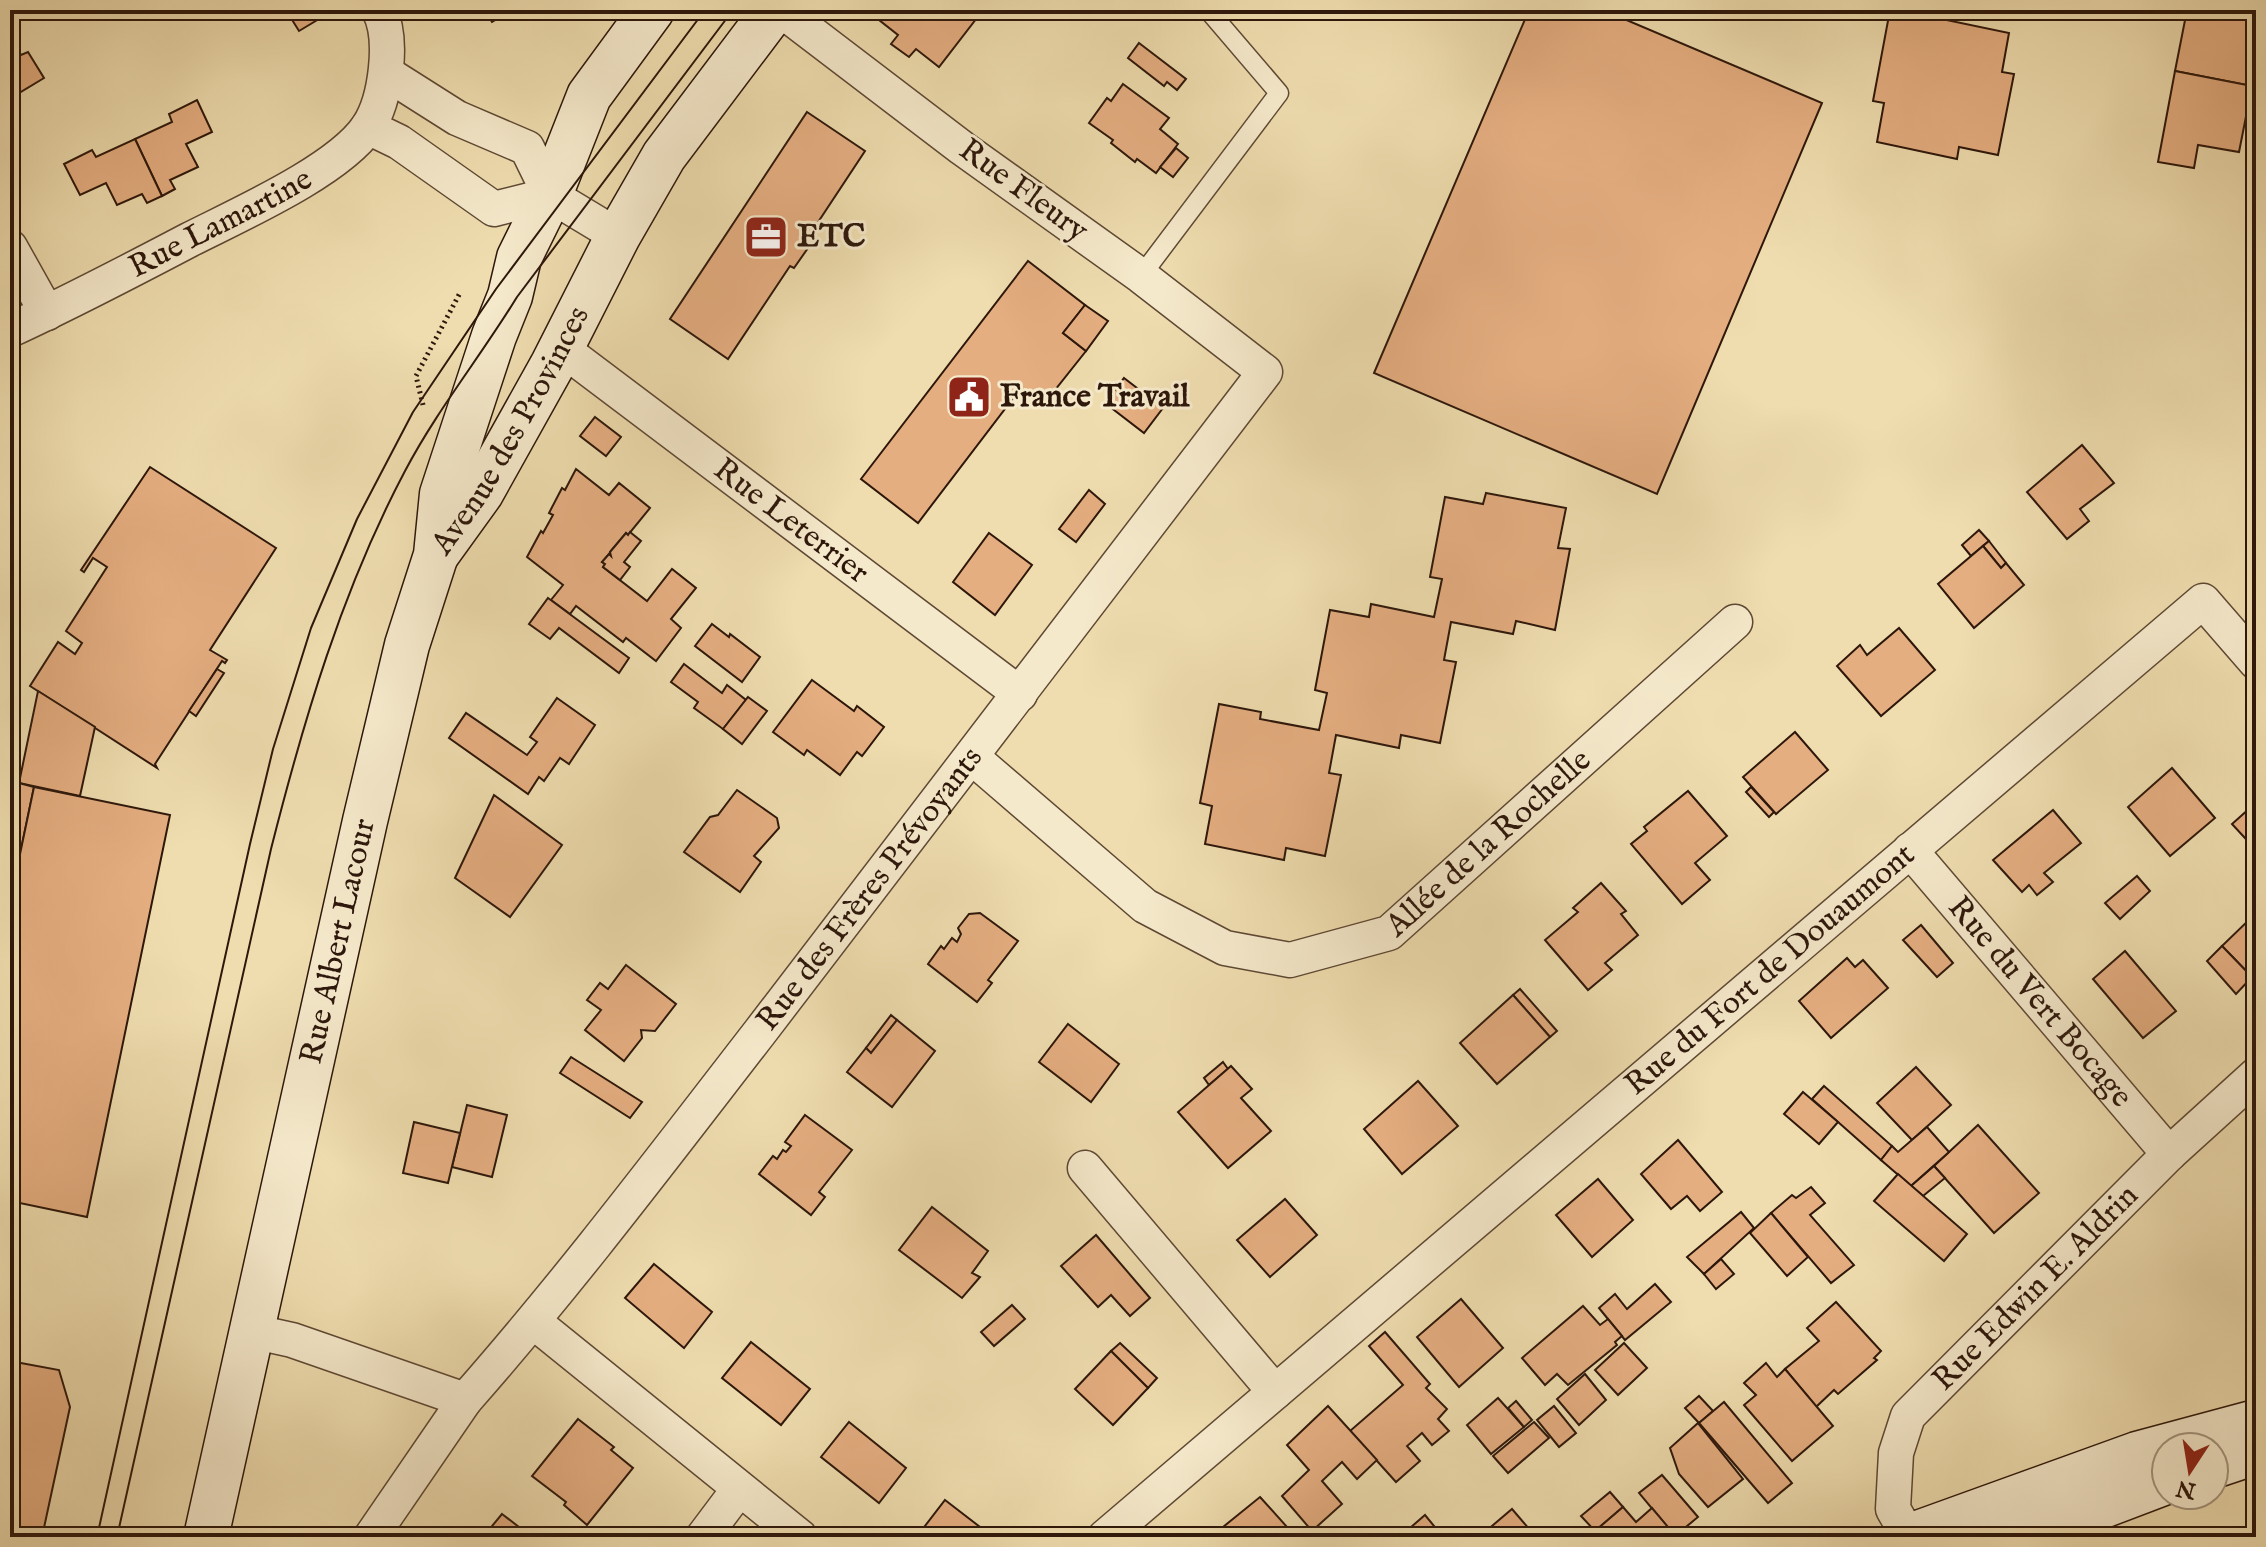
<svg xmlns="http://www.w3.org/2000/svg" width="2266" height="1547" font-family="'IM FELL English',serif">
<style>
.building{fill:#e5ae81;stroke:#2d170b;stroke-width:2}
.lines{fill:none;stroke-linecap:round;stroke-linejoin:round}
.lane-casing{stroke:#5e4834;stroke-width:21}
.street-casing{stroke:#5e4834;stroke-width:37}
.secondary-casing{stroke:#2d170b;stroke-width:47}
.path{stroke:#2d170b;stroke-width:5;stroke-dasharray:2 4;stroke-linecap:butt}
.lane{stroke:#f5e9cb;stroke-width:18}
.street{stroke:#f5e9cb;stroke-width:34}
.secondary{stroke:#f5e9cb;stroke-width:44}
.tram{stroke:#2d170b;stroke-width:2}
.labels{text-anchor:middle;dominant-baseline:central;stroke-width:6;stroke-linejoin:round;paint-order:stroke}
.street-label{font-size:32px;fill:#2d170b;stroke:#f5e9cb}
.poi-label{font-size:32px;font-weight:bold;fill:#2d170b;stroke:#f5e9cb;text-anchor:start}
</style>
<rect width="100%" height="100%" fill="#efddaf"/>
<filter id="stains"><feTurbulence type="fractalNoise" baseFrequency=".0025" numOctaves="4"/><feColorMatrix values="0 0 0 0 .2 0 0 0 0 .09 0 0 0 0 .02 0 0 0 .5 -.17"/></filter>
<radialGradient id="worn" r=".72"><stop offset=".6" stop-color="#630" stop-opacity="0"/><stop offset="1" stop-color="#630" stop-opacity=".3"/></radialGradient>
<g class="building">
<polygon points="286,10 327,10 329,13 299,31"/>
<polygon points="484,10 512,10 492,22"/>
<polygon points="879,10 983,10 939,67 916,49 909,57 891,44 898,35 874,16"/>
<polygon points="1529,10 1603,10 1822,103 1657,494 1374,373"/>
<polygon points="1890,10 1933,11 1932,17 2009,33 2002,72 2014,74 1998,155 1959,147 1957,159 1877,142 1884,103 1873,101"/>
<polygon points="2187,10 2256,10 2256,66 2252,86 2175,71"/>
<polygon points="10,36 21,55 28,52 44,78 14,96 10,89"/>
<polygon points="1139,43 1186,79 1177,90 1167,82 1164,86 1128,58"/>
<polygon points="2175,71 2252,86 2239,152 2198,145 2194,168 2158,162"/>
<polygon points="1123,84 1169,118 1160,129 1178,144 1156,173 1137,159 1135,162 1111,143 1113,140 1089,123 1107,98 1111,101"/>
<polygon points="197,100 212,132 186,144 198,167 170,180 175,189 162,196 135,139 172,122 169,114"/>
<polygon points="807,112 865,151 803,245 808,248 794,268 790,266 728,359 670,319"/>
<polygon points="135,139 162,196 147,203 142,194 117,205 106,183 80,195 64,164 92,150 96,157"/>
<polygon points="1176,148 1188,158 1173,177 1160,167"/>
<polygon points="1028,261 1085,305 1063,333 1086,351 1043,405 1021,388 918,523 861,479"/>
<polygon points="1085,305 1108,321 1086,351 1063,333"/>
<polygon points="1124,378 1163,408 1144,433 1105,403"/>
<polygon points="595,417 621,437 606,456 580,436"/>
<polygon points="2082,445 2114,483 2080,509 2089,521 2067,539 2027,492"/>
<polygon points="150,467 276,548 210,650 227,660 225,663 222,661 155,764 157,768 30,686 58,642 75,654 82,643 66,631 107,567 93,558 84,572 81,570"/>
<polygon points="576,469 609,495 619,483 650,508 628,535 626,533 610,552 611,556 609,554 602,562 605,564 603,567 647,601 672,569 696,588 671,619 681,628 656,661 626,638 623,642 576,606 570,614 551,600 563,585 527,557 541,531 543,533 553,515 549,513 562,488 565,490"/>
<polygon points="1089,490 1105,504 1076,542 1059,529"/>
<polygon points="1486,493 1566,508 1558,548 1570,549 1555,630 1516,621 1513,634 1451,622 1444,660 1456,662 1440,743 1401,735 1399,748 1336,735 1329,773 1341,775 1325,856 1286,848 1284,860 1205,844 1212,806 1200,803 1219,704 1261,712 1260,719 1319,730 1327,693 1315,690 1330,610 1369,617 1371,604 1434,617 1442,579 1430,577 1445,497 1483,504"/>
<polygon points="1979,530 1989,541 1971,556 1962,545"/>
<polygon points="630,532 641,541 624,562 630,567 620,580 603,567 605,564 602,562 609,554 611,556 610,552 626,533 628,535"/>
<polygon points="989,533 1032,565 995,615 953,582"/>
<polygon points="1989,541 2006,563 2001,568 1983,546"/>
<polygon points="1983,546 2001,568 2006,563 2024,585 1974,628 1938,584"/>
<polygon points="548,598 629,658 619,673 559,628 550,639 529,624"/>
<polygon points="712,624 729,637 730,634 760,657 742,682 695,646"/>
<polygon points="1899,628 1935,670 1881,716 1837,666 1860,645 1867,655"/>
<polygon points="684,664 722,693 727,685 746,700 723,729 694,708 698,702 671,682"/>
<polygon points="217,669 224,673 196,716 189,711"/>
<polygon points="812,680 854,711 857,706 884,727 862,756 857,752 840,775 807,750 804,755 773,732"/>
<polygon points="38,691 95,727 80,796 19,783"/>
<polygon points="748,697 767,711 742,744 723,729"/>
<polygon points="557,698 595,725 569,764 560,758 544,781 539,777 528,794 449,738 466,713 527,755 537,742 530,737"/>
<polygon points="1795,732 1828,770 1776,814 1743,777"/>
<polygon points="2172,768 2215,818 2170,856 2128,807"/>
<polygon points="19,783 34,787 10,902 10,825"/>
<polygon points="34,787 170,815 87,1217 10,1201 10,902"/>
<polygon points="1751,787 1774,812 1769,817 1746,792"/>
<polygon points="737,790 777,818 779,828 754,856 761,862 740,892 684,852 710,817 718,815"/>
<polygon points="1688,791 1727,836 1695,863 1710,880 1682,904 1631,844 1647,831 1644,827"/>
<polygon points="494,795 562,845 510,917 455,878"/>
<polygon points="2250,808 2256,815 2256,850 2232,824"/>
<polygon points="2053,810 2081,843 2044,873 2053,882 2037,895 2029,885 2022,892 1993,860"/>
<polygon points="2137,876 2150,891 2120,919 2105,903"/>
<polygon points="1601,883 1626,911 1621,914 1638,935 1605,963 1612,970 1588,990 1545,940 1578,912 1573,908"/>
<polygon points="980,913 1018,941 988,980 992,983 977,1002 928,964 941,946 944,949 952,938 957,942 961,934 958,928 969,914"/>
<polygon points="2256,913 2256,981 2222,946"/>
<polygon points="1921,925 1953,963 1937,977 1903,940"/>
<polygon points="2222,946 2252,977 2236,994 2207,961"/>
<polygon points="2125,951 2176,1011 2143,1038 2093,979"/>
<polygon points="1847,958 1855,967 1863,960 1888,988 1831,1038 1799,1001"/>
<polygon points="626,965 676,1004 655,1031 641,1030 642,1038 624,1061 585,1030 601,1010 587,1000 600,983 608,989"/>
<polygon points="1520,989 1557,1031 1550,1037 1513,995"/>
<polygon points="1513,995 1550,1037 1497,1084 1460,1043"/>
<polygon points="891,1015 897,1020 871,1053 866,1048"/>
<polygon points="897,1020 935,1051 892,1107 847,1072 866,1048 871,1053"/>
<polygon points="1068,1024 1119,1064 1091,1102 1039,1062"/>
<polygon points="571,1057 642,1102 630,1118 560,1073"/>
<polygon points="1223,1062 1228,1069 1209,1085 1204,1078"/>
<polygon points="1231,1066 1252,1089 1241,1098 1271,1131 1228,1168 1178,1112"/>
<polygon points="1916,1067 1951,1105 1912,1140 1877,1103"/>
<polygon points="1418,1081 1458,1126 1402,1174 1364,1129"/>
<polygon points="1824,1086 1892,1146 1881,1160 1812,1099"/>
<polygon points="1803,1092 1838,1122 1819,1144 1784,1114"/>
<polygon points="467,1105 507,1115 492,1177 452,1167"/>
<polygon points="805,1115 852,1150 819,1192 825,1197 811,1215 759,1174 773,1156 777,1159 783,1150 786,1152 791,1146 785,1142"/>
<polygon points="414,1122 460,1133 448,1183 403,1173"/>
<polygon points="1978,1125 2039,1193 1994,1233 1934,1166"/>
<polygon points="1927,1127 1949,1152 1911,1186 1881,1160 1892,1146 1898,1152"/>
<polygon points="1678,1140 1722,1192 1700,1211 1687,1196 1671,1209 1641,1174"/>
<polygon points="1934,1166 1945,1178 1923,1196 1911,1186"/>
<polygon points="1898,1174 1967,1234 1944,1261 1874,1201"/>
<polygon points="1598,1179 1633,1220 1592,1257 1556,1215"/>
<polygon points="1811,1187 1825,1203 1810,1215 1854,1265 1831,1283 1771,1213 1792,1195 1796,1198"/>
<polygon points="1285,1199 1317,1235 1270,1277 1237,1240"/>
<polygon points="932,1207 988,1251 972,1273 980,1277 962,1298 899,1250"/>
<polygon points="1741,1212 1754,1228 1704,1274 1687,1257"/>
<polygon points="1771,1213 1808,1257 1787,1276 1750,1233"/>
<polygon points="1096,1235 1150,1298 1130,1316 1111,1295 1098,1307 1061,1266"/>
<polygon points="1721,1259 1734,1274 1716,1289 1704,1274"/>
<polygon points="654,1264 712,1312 684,1348 625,1298"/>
<polygon points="1655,1284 1671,1302 1625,1340 1599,1308 1615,1294 1627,1309"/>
<polygon points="1461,1299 1503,1348 1459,1387 1417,1337"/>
<polygon points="1836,1302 1881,1351 1874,1358 1877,1360 1838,1394 1834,1390 1816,1407 1785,1369 1819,1341 1807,1328"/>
<polygon points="1012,1305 1025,1319 994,1346 981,1332"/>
<polygon points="1583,1306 1600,1325 1608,1319 1622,1336 1615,1342 1617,1345 1568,1385 1557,1374 1545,1385 1522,1358"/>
<polygon points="1385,1332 1430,1384 1426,1388 1447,1409 1438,1419 1449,1431 1432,1445 1422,1433 1413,1441 1407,1446 1420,1461 1396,1482 1350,1431 1403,1385 1369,1346"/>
<polygon points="751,1342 810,1389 781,1425 722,1378"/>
<polygon points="1120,1343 1157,1378 1148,1388 1111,1351"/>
<polygon points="1624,1343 1647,1368 1618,1395 1595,1370"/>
<polygon points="1111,1351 1148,1388 1113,1425 1075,1389"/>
<polygon points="10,1361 59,1370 70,1407 42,1537 10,1537"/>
<polygon points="1766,1363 1777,1377 1785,1369 1833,1426 1792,1461 1744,1405 1756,1395 1744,1383"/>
<polygon points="1585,1374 1606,1400 1579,1425 1557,1399"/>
<polygon points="1699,1396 1713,1411 1699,1423 1685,1408"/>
<polygon points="1498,1398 1524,1427 1491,1454 1467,1425"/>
<polygon points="1516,1401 1532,1420 1524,1427 1508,1408"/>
<polygon points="1724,1402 1792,1483 1768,1503 1699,1423"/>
<polygon points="1328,1406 1377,1460 1357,1479 1342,1462 1322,1481 1342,1504 1312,1531 1282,1496 1309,1470 1287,1445"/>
<polygon points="1554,1406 1576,1433 1559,1447 1537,1420"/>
<polygon points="578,1419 614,1447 611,1450 633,1468 587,1525 564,1505 566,1502 532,1476"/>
<polygon points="849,1422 906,1468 879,1503 821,1457"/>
<polygon points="1534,1422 1549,1438 1508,1473 1493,1456"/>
<polygon points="1698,1423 1743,1479 1708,1507 1679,1474 1670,1448"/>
<polygon points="1662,1475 1698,1517 1675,1536 1639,1493"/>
<polygon points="1610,1492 1623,1507 1595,1531 1581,1516"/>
<polygon points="1260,1497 1296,1537 1232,1537 1223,1527"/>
<polygon points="945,1500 993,1537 918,1535"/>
<polygon points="1623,1507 1636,1522 1652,1508 1673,1533 1668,1537 1599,1537 1595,1531"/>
<polygon points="1512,1509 1536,1537 1479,1537"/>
<polygon points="502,1514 532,1537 483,1537"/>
<polygon points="1425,1515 1443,1537 1405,1537 1403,1534"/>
</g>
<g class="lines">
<g class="lane-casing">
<polyline id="lane" points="1141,276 1279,93 1208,10"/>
</g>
<g class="street-casing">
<g id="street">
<polyline points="386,73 457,118 527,148 550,195 618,236"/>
<polyline points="368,127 399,142 494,209 550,195"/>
<polyline points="10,247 47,313"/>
<path id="s1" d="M 10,330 C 71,302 130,271 189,240 C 238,215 338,171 368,127 C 386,100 394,39 379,10"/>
<path id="s2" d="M 561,348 L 1020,694"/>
<path id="s3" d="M 973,758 L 1145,906 L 1225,948 L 1290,960 L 1389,933 L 1735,622"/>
<path id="s4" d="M 1910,850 L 2169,1154"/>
<polyline points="1085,1168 1275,1392"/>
<polyline points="534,1322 800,1537"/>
<polyline points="251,1331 292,1340 465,1400 371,1537"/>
<path id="s5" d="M 465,1400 C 569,1282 664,1156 760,1032 C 930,813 1097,592 1265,372 L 1141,276 L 962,148 L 781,10"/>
<polyline points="703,1537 739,1489"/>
<path id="s6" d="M 1105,1537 L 2203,601 L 2256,662"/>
<path id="s7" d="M 1909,1537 L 1893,1509 L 1896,1453 L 1908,1416 L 2169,1154 L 2256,1075"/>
</g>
</g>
<g class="secondary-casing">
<g id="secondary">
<path id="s8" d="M 437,554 L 481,493 L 553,364 L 618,236 L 664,156 L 774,10"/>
<polyline points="2214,1466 2256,1452"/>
<path id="s9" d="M 206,1537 L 365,821 L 407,645 L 436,555 L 442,494 L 494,336 L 510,296 L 519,258 L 550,195 L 589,96 L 652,10"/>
<polyline points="1907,1537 2137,1454 2256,1422"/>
<polyline points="2021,1537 2166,1482"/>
</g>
</g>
<polyline class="path" points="423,405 416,376 461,291"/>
<use href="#lane" class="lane"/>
<use href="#street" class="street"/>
<use href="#secondary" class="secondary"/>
<g class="tram">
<polyline points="97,1537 250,844 273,749 311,628 357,519 413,412 496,289 705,10"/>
<path d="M 117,1537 L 271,849 C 304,719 342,590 405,471 C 437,410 481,356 517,297 L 733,10"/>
</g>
</g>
<defs>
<g id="office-square" transform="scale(2.3)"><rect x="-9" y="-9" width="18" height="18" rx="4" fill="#8f2418" stroke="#f5e9cb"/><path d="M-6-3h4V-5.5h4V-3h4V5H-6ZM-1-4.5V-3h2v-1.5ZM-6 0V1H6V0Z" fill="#fff"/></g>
<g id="civic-square" transform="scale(2.3)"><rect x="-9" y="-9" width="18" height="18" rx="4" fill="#8f2418" stroke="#f5e9cb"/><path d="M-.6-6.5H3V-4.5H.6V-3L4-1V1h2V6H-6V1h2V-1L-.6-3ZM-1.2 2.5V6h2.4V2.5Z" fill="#fff"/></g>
</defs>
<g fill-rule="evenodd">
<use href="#office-square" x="766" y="237"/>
<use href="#civic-square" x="969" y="397"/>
</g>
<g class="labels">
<g class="street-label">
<text transform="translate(1023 191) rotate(36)">Rue Fleury</text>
<text stroke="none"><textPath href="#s1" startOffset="236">Rue Lamartine</textPath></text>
<text stroke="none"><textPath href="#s8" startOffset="144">Avenue des Provinces</textPath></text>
<text stroke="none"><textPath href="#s2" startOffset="288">Rue Leterrier</textPath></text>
<text stroke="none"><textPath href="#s3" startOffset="620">Allée de la Rochelle</textPath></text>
<text stroke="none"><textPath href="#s5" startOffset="652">Rue des Frères Prévoyants</textPath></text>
<text stroke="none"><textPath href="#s9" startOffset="610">Rue Albert Lacour</textPath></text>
<text stroke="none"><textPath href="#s6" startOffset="874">Rue du Fort de Douaumont</textPath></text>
<text stroke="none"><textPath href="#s4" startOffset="200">Rue du Vert Bocage</textPath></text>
<text stroke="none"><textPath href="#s7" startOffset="308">Rue Edwin E. Aldrin</textPath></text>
</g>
<g class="poi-label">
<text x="797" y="237">ETC</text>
<text x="1000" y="397">France Travail</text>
</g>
</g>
<rect width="2266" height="1547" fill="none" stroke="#efddaf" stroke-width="40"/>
<rect x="12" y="12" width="2242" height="1523" fill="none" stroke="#2d170b" stroke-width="4"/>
<rect x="20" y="20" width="2226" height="1507" fill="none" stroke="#2d170b" stroke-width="2"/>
<g transform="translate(2190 1471) rotate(192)"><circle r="38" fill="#f5e9cb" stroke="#a5957e" stroke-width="2"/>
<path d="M0-6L14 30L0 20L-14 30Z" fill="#8f2418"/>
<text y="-12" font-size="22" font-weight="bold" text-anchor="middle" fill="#2d170b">N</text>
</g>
<rect width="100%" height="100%" filter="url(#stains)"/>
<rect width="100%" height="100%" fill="url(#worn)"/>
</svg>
